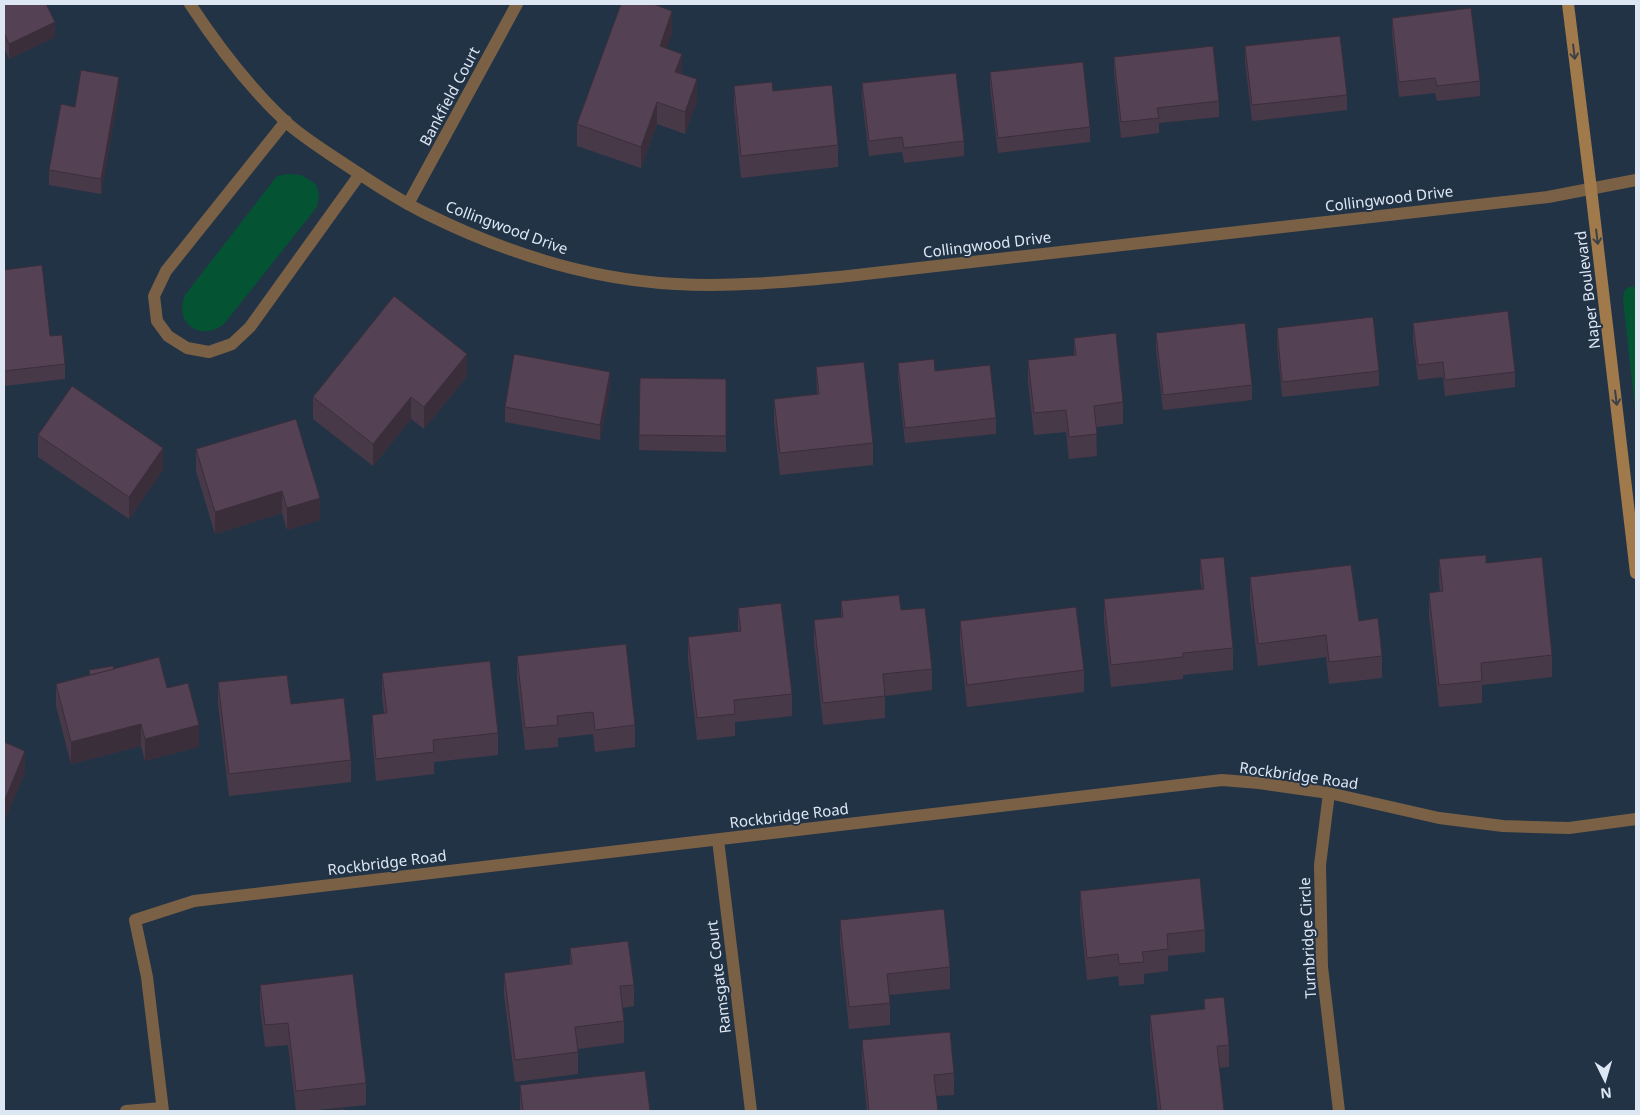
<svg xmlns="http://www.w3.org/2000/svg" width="1640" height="1115" font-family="'Noto Sans',sans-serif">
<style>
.green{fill:#045332}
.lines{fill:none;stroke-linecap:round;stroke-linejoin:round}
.lane{stroke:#7a6145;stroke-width:12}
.street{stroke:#7a6145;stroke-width:12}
.secondary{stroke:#a17a4c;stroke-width:12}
.wall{fill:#483948}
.shaded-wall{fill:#3b2e3b}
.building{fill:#544254;stroke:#3b2e3b}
.oneway{stroke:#3c4147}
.labels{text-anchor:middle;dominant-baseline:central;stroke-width:4;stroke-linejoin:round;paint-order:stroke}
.street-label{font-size:15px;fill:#dde7f4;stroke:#233346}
</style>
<rect width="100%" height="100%" fill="#233346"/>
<g class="green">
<path d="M 288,174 L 301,175 L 316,184 L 319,195 L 317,207 L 224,324 C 201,342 173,324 185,295 L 277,176 Z"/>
<polygon points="1633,286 1636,291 1636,417 1623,300 1624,292 1627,288"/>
</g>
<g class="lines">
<polyline class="lane" points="286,121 166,271 154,296 157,321 168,336 187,348 209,352 232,344 250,327 360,174"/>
<g class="street">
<path d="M 190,4 C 217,45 249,87 285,121 C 302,137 324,150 343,163 C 370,181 398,200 427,214 C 504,252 591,280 676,284 C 731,287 785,282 839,277 L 1548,197 L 1636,180"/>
<polyline points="408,204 517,4"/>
<polyline points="1329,793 1320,865 1322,967 1339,1111"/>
<polyline points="718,840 751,1111"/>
<polyline points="126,1111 162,1108"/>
<polyline points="163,1111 147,977 135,920 194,901 1222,780 1259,783 1329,793 1439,818 1503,826 1569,828 1636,819"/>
</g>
<polyline class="secondary" points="1568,4 1591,189 1636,573"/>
</g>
<g class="wall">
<polygon points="4,4 55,37 9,59 4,48"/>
<polygon points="1392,18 1480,81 1480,96 1437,101 1435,93 1399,97 1392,33"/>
<polygon points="672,33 666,48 697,101 685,134 657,124 641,168 577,146 577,124"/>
<polygon points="1245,46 1347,95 1347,110 1252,121 1245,61"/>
<polygon points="1114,57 1219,101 1219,117 1159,123 1159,133 1121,138 1114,72"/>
<polygon points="990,72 1090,127 1090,142 998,153 990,88"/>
<polygon points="862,83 964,141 964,156 904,163 902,152 869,156 862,98"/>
<polygon points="734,86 773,91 838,145 838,167 741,178 734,107"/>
<polygon points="119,92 101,194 49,185 49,170 75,107"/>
<polygon points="4,270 50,336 65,364 65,379 4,386"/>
<polygon points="1413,323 1515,372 1515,387 1445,396 1443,377 1418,380 1413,339"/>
<polygon points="1277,328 1379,371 1379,386 1282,397 1277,344"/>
<polygon points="1156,333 1252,385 1252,400 1163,410 1156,349"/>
<polygon points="1074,338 1123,402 1123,424 1096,427 1097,456 1069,459 1066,432 1034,435 1028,382 1028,360 1074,355"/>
<polygon points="898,363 935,371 996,418 996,434 905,443 898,378"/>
<polygon points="816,367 873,443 873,465 780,475 774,421 774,399 817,394"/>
<polygon points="467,376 424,429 411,419 373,466 313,419 313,397"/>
<polygon points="640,378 726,379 726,452 639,450"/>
<polygon points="610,387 600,440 505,422 505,407"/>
<polygon points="296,419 320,520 287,530 282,513 215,534 196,471 196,449"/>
<polygon points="38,435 163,470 129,519 38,457"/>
<polygon points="1200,559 1233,648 1233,670 1183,675 1183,679 1111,687 1104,621 1104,599 1202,590 1200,580"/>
<polygon points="1439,559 1486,563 1552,655 1552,677 1482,685 1482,703 1439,707 1429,615 1429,593 1440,592 1439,581"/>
<polygon points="1250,577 1359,621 1382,656 1382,678 1329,684 1326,657 1258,666 1250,599"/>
<polygon points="841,601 932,669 932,690 885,696 885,718 823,725 814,642 814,620 841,617"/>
<polygon points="738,608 792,694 792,716 735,722 735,736 697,740 688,659 688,637 738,631"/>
<polygon points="960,621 1084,670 1084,692 967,707 960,643"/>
<polygon points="517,656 635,725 635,747 595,752 593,734 558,738 558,747 525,750 517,678"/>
<polygon points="114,669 167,688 199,747 145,761 141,746 71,764 56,706 56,684 89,675 89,670"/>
<polygon points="382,673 498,733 498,755 434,762 434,774 376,781 372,737 372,715 384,713 382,695"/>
<polygon points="218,682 291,704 351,760 351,782 229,796 218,704"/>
<polygon points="1080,891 1205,930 1205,952 1168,956 1168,971 1144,974 1144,984 1119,986 1118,976 1087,980 1080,913"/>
<polygon points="840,920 950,967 950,989 889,995 890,1003 890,1025 849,1029 840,942"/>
<polygon points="570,948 634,985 634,1006 622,1008 624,1021 624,1043 578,1049 578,1074 515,1082 504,995 504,973 570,965"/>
<polygon points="260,985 366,1083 366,1105 307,1111 296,1111 288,1045 265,1047 260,1007"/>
<polygon points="1204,999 1229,1045 1229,1067 1219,1068 1224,1111 1158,1111 1150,1037 1150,1015 1204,1009"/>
<polygon points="862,1040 954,1073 954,1095 936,1096 938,1111 867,1111 862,1062"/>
<polygon points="520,1085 650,1111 520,1111"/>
</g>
<g class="shaded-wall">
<polygon points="672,11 672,33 660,68 660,46"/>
<polygon points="55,22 55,37 9,59 9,44"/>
<polygon points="682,54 682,76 675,72"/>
<polygon points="119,77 119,92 101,194 101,179"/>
<polygon points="697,79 697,101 685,134 685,112"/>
<polygon points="657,102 657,124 641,168 641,147"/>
<polygon points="467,354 467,376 424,429 424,407"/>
<polygon points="610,372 610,387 600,440 600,425"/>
<polygon points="411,397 411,419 373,466 373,444"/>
<polygon points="163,448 163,470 129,519 129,497"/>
<polygon points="282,491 282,513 215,534 215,512"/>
<polygon points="320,498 320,520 287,530 287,508"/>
<polygon points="141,724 141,746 71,764 71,742"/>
<polygon points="199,725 199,747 145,761 145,739"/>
<polygon points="25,751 25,773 4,823 4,840 4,802"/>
</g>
<g class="building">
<polygon points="4,4 46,4 55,22 9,44 4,33"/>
<polygon points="621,4 653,4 672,11 660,46 682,54 675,72 697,79 685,112 657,102 641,147 577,124"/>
<polygon points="1471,8 1480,81 1437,86 1435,78 1399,82 1392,18"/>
<polygon points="1340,36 1347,95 1252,105 1245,46"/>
<polygon points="1213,46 1219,101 1157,108 1159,118 1121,122 1114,57"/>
<polygon points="1083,62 1090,127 998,138 990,72"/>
<polygon points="81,70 119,77 101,179 49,170 61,104 75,107"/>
<polygon points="956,73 964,141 904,148 902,137 869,141 862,83"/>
<polygon points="772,82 773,91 832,85 838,145 741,156 734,86"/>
<polygon points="42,265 50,336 62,335 65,364 4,371 4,270"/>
<polygon points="394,296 467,354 424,407 411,397 373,444 313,397"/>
<polygon points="1508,311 1515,372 1445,380 1443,362 1418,365 1413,323"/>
<polygon points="1373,317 1379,371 1282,382 1277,328"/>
<polygon points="1245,323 1252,385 1163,395 1156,333"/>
<polygon points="1116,333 1123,402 1094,406 1097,434 1069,437 1066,410 1034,413 1028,360 1076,355 1074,338"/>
<polygon points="514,354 610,372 600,425 505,407"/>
<polygon points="934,359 935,371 990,365 996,418 905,428 898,363"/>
<polygon points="864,362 873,443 780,453 774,399 819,394 816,367"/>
<polygon points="640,378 726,379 726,436 639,435"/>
<polygon points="72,386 163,448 129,497 38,435"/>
<polygon points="296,419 320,498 287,508 282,491 215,512 196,449"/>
<polygon points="1486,555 1486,563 1542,557 1552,655 1481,663 1482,681 1439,685 1429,593 1443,591 1439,559"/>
<polygon points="1224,557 1233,648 1183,653 1183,657 1111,665 1104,599 1204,589 1200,559"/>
<polygon points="1351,565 1359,621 1378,618 1382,656 1329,662 1326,635 1258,644 1250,577"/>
<polygon points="899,595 901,610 925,608 932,669 883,674 885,696 823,703 814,620 843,617 841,601"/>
<polygon points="781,603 792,694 734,700 735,714 697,718 688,637 741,631 738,608"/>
<polygon points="1076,607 1084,670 967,685 960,621"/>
<polygon points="626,644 635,725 595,730 593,712 557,716 558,725 525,728 517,656"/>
<polygon points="159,657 167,688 188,683 199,725 145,739 141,724 71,742 56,684"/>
<polygon points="490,661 498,733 433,740 434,752 376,759 372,715 387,713 382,673"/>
<polygon points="113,666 114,669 90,675 89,670"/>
<polygon points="287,675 291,704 344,698 351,760 229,774 218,682"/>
<polygon points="4,742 25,751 4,802"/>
<polygon points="1200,878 1205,930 1167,934 1168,949 1142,952 1144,962 1119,964 1118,954 1087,958 1080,891"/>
<polygon points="944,909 950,967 887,974 890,1003 849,1007 840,920"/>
<polygon points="628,941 634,985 620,986 624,1021 575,1027 578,1052 515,1060 504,973 572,964 570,948"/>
<polygon points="353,974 366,1083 296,1091 288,1023 265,1025 260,985"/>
<polygon points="1224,997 1229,1045 1217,1046 1224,1111 1161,1111 1150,1015 1205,1009 1204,999"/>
<polygon points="950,1032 954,1073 934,1075 938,1111 869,1111 862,1040"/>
<polygon points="645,1071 650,1111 523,1111 520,1085"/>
<polygon points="344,1109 345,1111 321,1111"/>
</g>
<defs><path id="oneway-shaft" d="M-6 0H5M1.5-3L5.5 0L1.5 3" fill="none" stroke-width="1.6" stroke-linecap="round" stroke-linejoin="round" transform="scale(1.25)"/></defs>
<g class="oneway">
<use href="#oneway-shaft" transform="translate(1574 52) rotate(83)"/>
<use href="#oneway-shaft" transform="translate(1597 237) rotate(83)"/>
<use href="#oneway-shaft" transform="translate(1616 398) rotate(83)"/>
</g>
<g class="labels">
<g class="street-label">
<text transform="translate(449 96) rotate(-62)">Bankfield Court</text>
<text transform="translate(1389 198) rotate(-7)">Collingwood Drive</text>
<text transform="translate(507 227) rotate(20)">Collingwood Drive</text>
<text transform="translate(987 244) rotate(-7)">Collingwood Drive</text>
<text transform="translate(1587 290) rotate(-97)">Naper Boulevard</text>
<text transform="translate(1299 775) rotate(8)">Rockbridge Road</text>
<text transform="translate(789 815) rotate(-7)">Rockbridge Road</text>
<text transform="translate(387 862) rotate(-7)">Rockbridge Road</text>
<text transform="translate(1307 938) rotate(-93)">Turnbridge Circle</text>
<text transform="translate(718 977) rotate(-97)">Ramsgate Court</text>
</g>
</g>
<rect width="1640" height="1115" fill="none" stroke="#dde7f4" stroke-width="10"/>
<g transform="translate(1605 1080) rotate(175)" stroke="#233346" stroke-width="4" paint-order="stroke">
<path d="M0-4L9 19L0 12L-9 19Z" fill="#dde7f4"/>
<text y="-8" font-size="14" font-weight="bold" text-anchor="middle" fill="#dde7f4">N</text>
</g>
</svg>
